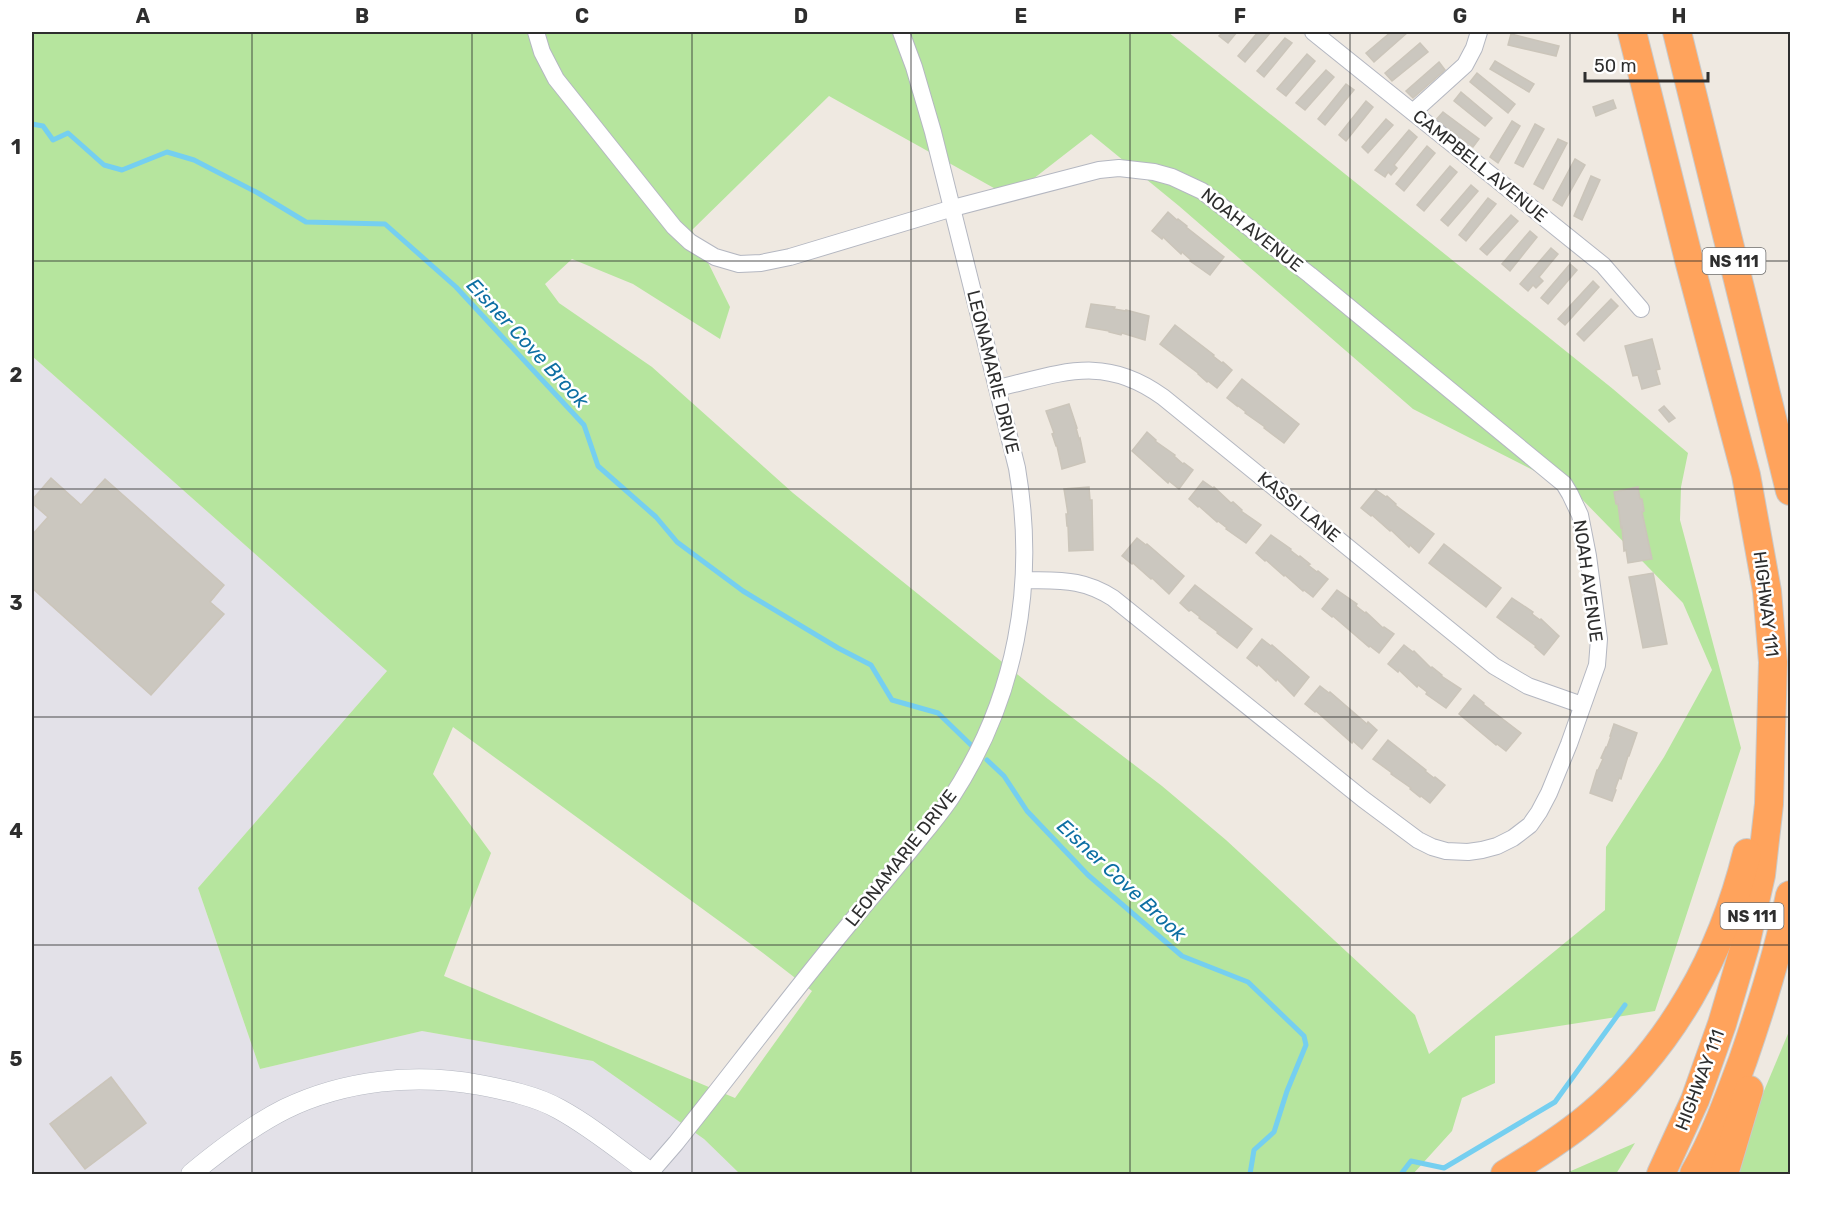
<svg xmlns="http://www.w3.org/2000/svg" width="1822" height="1206" font-family="Rubik,sans-serif">
<style>
.industrial{fill:#e3e1e8}
.green{fill:#b6e59e;fill-rule:evenodd}
.lines{fill:none;stroke-linecap:round;stroke-linejoin:round}
.stream{stroke:#75cff0;stroke-width:5}
.building{fill:#cbc7bf;stroke:#cbc5ba;stroke-width:1.5}
.minor-casing{stroke:#b4b7c1;stroke-width:18}
.tertiary-casing{stroke:#b4b7c1;stroke-width:21}
.motorway-casing{stroke:#c9c9c9;stroke-width:30}
.minor{stroke:#fff;stroke-width:16}
.tertiary{stroke:#fff;stroke-width:20}
.motorway{stroke:#ffa35c;stroke-width:28}
.grid{fill:none;stroke:#2e2e2e;stroke-width:1.5;stroke-opacity:0.55}
.labels{text-anchor:middle;dominant-baseline:central;stroke-width:5;stroke-linejoin:round;paint-order:stroke}
.shield{fill:#fff;stroke:#6d6d6d;stroke-width:1.5}
.shield-label{font-size:16px;font-weight:bold;fill:#2e2e2e}
.street-label{font-size:18px;fill:#2e2e2e;stroke:#fff}
.water-label{font-size:20px;font-style:italic;fill:#0d6fa3;stroke:#fff}
.neatline{fill:none;stroke:#2e2e2e;stroke-width:2}
.grid-label{font-size:20px;text-anchor:middle;font-weight:bold;fill:#2e2e2e}
</style>
<rect width="100%" height="100%" fill="#efe9e1"/>
<polygon class="industrial" points="32,356 387,671 198,888 260,1069 422,1031 593,1061 704,1139 740,1174 32,1174"/>
<g class="green">
<path d="M 32,32 L 1168,32 L 1613,389 L 1688,453 L 1681,487 L 1680,520 L 1741,748 L 1655,1011 L 1495,1036 L 1495,1083 L 1462,1098 L 1452,1131 L 1413,1174 L 740,1174 L 704,1139 L 593,1061 L 422,1031 L 260,1069 L 198,888 L 387,671 L 32,356 ZM 829,96 L 1010,197 L 1091,134 L 1179,206 L 1413,409 L 1574,491 L 1683,603 L 1712,670 L 1664,757 L 1606,847 L 1605,910 L 1429,1054 L 1415,1015 L 1226,840 L 1162,786 L 1048,699 L 793,493 L 652,367 L 559,303 L 545,284 L 572,259 L 633,284 L 720,339 L 730,307 L 692,230 ZM 453,727 L 763,953 L 812,991 L 735,1098 L 444,976 L 491,853 L 433,774 Z"/>
<polygon points="1790,1029 1790,1174 1734,1174 1743,1141"/>
<polygon points="1635,1143 1616,1174 1564,1174"/>
</g>
<g class="lines">
<g class="stream">
<polyline points="32,124 43,126 53,140 68,133 104,165 122,170 167,152 194,160 258,193 306,222 385,224 456,287 584,425 598,466 656,517 677,542 743,591 838,648 871,665 892,700 938,713 971,745"/>
<polyline points="987,760 1004,776 1027,811 1088,875 1182,956 1248,982 1304,1036 1306,1045 1287,1091 1274,1132 1254,1150 1250,1174"/>
<polyline points="1401,1174 1411,1161 1444,1168 1555,1102 1625,1005"/>
</g>
</g>
<g class="building">
<polygon points="1223,32 1237,32 1228,43 1219,36"/>
<polygon points="1258,32 1271,32 1245,62 1238,56"/>
<polygon points="1391,32 1408,32 1374,62 1366,53"/>
<polygon points="1511,34 1559,46 1556,56 1508,45"/>
<polygon points="1285,38 1292,43 1264,77 1257,71"/>
<polygon points="1420,43 1428,52 1392,81 1385,73"/>
<polygon points="1307,54 1315,61 1286,96 1277,89"/>
<polygon points="1495,61 1534,84 1529,92 1490,69"/>
<polygon points="1439,62 1445,70 1413,98 1406,91"/>
<polygon points="1326,70 1334,77 1305,110 1296,103"/>
<polygon points="1477,73 1515,104 1508,113 1470,82"/>
<polygon points="1346,84 1354,90 1325,125 1318,119"/>
<polygon points="1461,92 1492,118 1485,126 1454,101"/>
<polygon points="1613,100 1616,108 1596,116 1593,107"/>
<polygon points="1366,101 1373,107 1346,141 1339,135"/>
<polygon points="1443,112 1479,139 1473,147 1436,120"/>
<polygon points="1386,119 1393,125 1368,153 1362,147"/>
<polygon points="1512,121 1520,126 1498,163 1490,157"/>
<polygon points="1535,124 1544,129 1523,167 1515,163"/>
<polygon points="1409,130 1417,137 1394,165 1397,168 1391,175 1388,172 1385,177 1375,170"/>
<polygon points="1558,139 1567,143 1543,189 1534,184"/>
<polygon points="1427,146 1435,153 1404,191 1396,184"/>
<polygon points="1575,159 1585,165 1562,206 1553,200"/>
<polygon points="1450,166 1457,172 1424,211 1417,205"/>
<polygon points="1591,176 1600,180 1582,220 1574,216"/>
<polygon points="1471,185 1478,191 1448,226 1441,220"/>
<polygon points="1488,198 1496,204 1466,241 1459,235"/>
<polygon points="1168,212 1177,220 1178,219 1187,226 1186,227 1224,257 1210,275 1190,261 1191,260 1182,252 1181,254 1163,237 1162,239 1152,231"/>
<polygon points="1511,215 1518,221 1487,255 1480,249"/>
<polygon points="1530,231 1537,237 1510,271 1502,264"/>
<polygon points="1551,248 1558,254 1539,277 1543,281 1536,288 1533,285 1528,291 1520,284"/>
<polygon points="1570,264 1577,270 1548,304 1541,298"/>
<polygon points="1593,281 1599,287 1565,325 1558,319"/>
<polygon points="1611,299 1618,306 1584,341 1577,334"/>
<polygon points="1091,304 1115,307 1114,309 1126,311 1126,310 1149,316 1145,340 1122,333 1121,335 1109,332 1109,331 1086,327"/>
<polygon points="1175,325 1214,355 1213,356 1222,363 1223,362 1232,370 1217,388 1208,381 1207,382 1198,374 1198,373 1160,344"/>
<polygon points="1652,339 1660,369 1656,370 1660,384 1642,389 1638,375 1633,376 1625,346"/>
<polygon points="1242,379 1299,424 1284,443 1264,428 1265,427 1245,413 1246,412 1237,405 1237,406 1227,398"/>
<polygon points="1069,404 1077,428 1076,428 1079,439 1080,438 1085,462 1062,469 1057,446 1056,446 1052,434 1054,433 1046,411"/>
<polygon points="1664,406 1675,418 1669,422 1659,410"/>
<polygon points="1147,432 1156,440 1155,441 1175,455 1174,456 1183,464 1184,463 1193,470 1179,489 1169,481 1168,483 1132,451"/>
<polygon points="51,478 81,505 105,479 224,585 210,602 224,614 151,695 32,588 32,535 48,517 32,503 32,500"/>
<polygon points="1203,481 1213,488 1214,487 1231,503 1233,502 1242,510 1241,511 1261,525 1246,543 1226,529 1227,528 1218,521 1217,522 1199,506 1198,507 1189,499"/>
<polygon points="1089,487 1090,500 1092,500 1093,550 1069,551 1068,526 1067,526 1066,514 1068,514 1064,489"/>
<polygon points="1638,487 1640,499 1642,499 1644,511 1642,512 1652,559 1628,563 1626,550 1624,551 1622,527 1621,528 1618,504 1616,504 1614,492"/>
<polygon points="1376,490 1386,497 1387,496 1396,504 1395,505 1434,534 1419,553 1410,545 1409,547 1391,530 1390,531 1372,515 1371,516 1361,508"/>
<polygon points="1271,535 1291,549 1290,550 1299,557 1300,556 1310,564 1308,565 1317,572 1318,571 1328,579 1313,597 1304,590 1303,591 1285,575 1284,576 1266,560 1265,561 1256,553"/>
<polygon points="1137,538 1146,545 1147,544 1184,576 1169,594 1152,578 1151,579 1133,563 1132,564 1122,556"/>
<polygon points="1444,544 1501,588 1486,607 1429,563"/>
<polygon points="1653,573 1667,644 1643,648 1629,577"/>
<polygon points="1195,585 1252,629 1237,648 1217,633 1218,632 1199,618 1200,617 1191,610 1189,611 1180,603"/>
<polygon points="1337,590 1357,604 1356,606 1365,613 1366,612 1383,628 1384,627 1394,634 1379,653 1370,646 1369,647 1333,616 1332,617 1322,609"/>
<polygon points="1512,598 1533,612 1532,614 1540,620 1541,619 1559,636 1544,655 1535,647 1536,646 1497,617"/>
<polygon points="1262,639 1271,646 1272,645 1309,677 1294,696 1277,679 1276,681 1258,664 1257,666 1247,658"/>
<polygon points="1404,645 1413,652 1414,651 1431,668 1432,667 1442,675 1441,676 1461,689 1446,708 1426,694 1427,692 1418,685 1417,687 1399,670 1398,672 1388,664"/>
<polygon points="1320,686 1329,693 1330,692 1367,724 1368,722 1377,730 1362,749 1353,741 1352,743 1316,711 1315,712 1305,704"/>
<polygon points="1474,695 1484,703 1483,704 1521,733 1506,751 1497,744 1496,745 1459,714"/>
<polygon points="1614,724 1637,733 1629,756 1628,756 1621,779 1619,778 1615,789 1616,790 1612,801 1590,793 1597,770 1598,770 1603,759 1601,758 1606,747 1607,747 1611,736 1610,736"/>
<polygon points="1388,740 1426,770 1425,771 1434,778 1435,777 1445,785 1430,803 1421,796 1420,797 1410,789 1411,788 1391,774 1392,773 1373,759"/>
<polygon points="111,1077 146,1123 85,1169 50,1124"/>
</g>
<g class="lines">
<g class="minor-casing">
<g id="minor">
<path d="M 536,32 L 542,52 L 556,79 L 674,227 L 690,242 L 715,257 L 739,264 L 761,263 L 790,257 L 953,208 L 1099,170 L 1119,168 L 1154,172 L 1172,177 L 1202,191 L 1310,275 L 1564,484 L 1570,494 L 1580,515 L 1588,556 L 1599,639 L 1597,665 L 1569,744 L 1549,793 L 1539,812 L 1530,825 L 1513,838 L 1497,846 L 1482,850 L 1468,852 L 1446,851 L 1432,847 L 1418,840 L 1363,799 L 1113,598 C 1082,578 1060,581 1024,580"/>
<polyline points="1313,32 1603,265 1641,309"/>
<polyline points="1413,112 1465,65 1474,48 1479,32"/>
<path d="M 998,388 C 1062,373 1104,354 1163,397 L 1494,666 L 1528,686 L 1582,705"/>
<path d="M 650,1173 L 676,1143 C 727,1079 776,1014 828,950 C 857,914 888,878 917,842 C 929,827 941,813 951,798 C 1016,699 1037,585 1017,468 L 933,132 L 914,67 L 901,32"/>
</g>
</g>
<g class="tertiary-casing">
<path id="tertiary" d="M 191,1174 C 220,1150 251,1126 285,1109 C 345,1080 415,1073 480,1085 C 506,1090 536,1096 559,1109 C 592,1127 622,1152 652,1174"/>
</g>
<g class="motorway-casing">
<g id="motorway">
<polyline points="1632,32 1689,260 1746,475 1767,591 1773,662 1769,804 1761,875 1745,946 1722,1024 1695,1100 1661,1174"/>
<polyline points="1677,32 1790,491"/>
<path d="M 1505,1174 C 1535,1156 1564,1138 1591,1115 C 1672,1047 1722,954 1747,853"/>
<path d="M 1694,1174 C 1714,1139 1729,1098 1743,1060 C 1762,1005 1779,951 1790,895"/>
<polyline points="1724,1174 1749,1090"/>
</g>
</g>
<use href="#minor" class="minor"/>
<use href="#tertiary" class="tertiary"/>
<use href="#motorway" class="motorway"/>
</g>
<path class="grid" d="M 252,32 L 252,1174M 472,32 L 472,1174M 692,32 L 692,1174M 911,32 L 911,1174M 1130,32 L 1130,1174M 1350,32 L 1350,1174M 1570,32 L 1570,1174M 32,261 L 1790,261M 32,489 L 1790,489M 32,717 L 1790,717M 32,945 L 1790,945"/>
<g class="labels">
<g class="shield">
<rect x="1702.5" y="248" width="63" height="26" rx="4.5"/>
<rect x="1720.5" y="903" width="63" height="26" rx="4.5"/>
</g>
<g class="shield-label">
<text x="1734" y="261">NS 111</text>
<text x="1752" y="916">NS 111</text>
</g>
<g class="street-label">
<text transform="translate(1480 166) rotate(39)">CAMPBELL AVENUE</text>
<text transform="translate(1252 230) rotate(38)">NOAH AVENUE</text>
<text transform="translate(993 372) rotate(76)">LEONAMARIE DRIVE</text>
<text transform="translate(1299 507) rotate(39)">KASSI LANE</text>
<text transform="translate(1588 581) rotate(82)">NOAH AVENUE</text>
<text transform="translate(1766 604) rotate(83)">HIGHWAY 111</text>
<text transform="translate(901 858) rotate(-52)">LEONAMARIE DRIVE</text>
<text transform="translate(1700 1080) rotate(-69)">HIGHWAY 111</text>
</g>
<g class="water-label">
<text transform="translate(528 343) rotate(47)">Eisner Cove Brook</text>
<text transform="translate(1122 880) rotate(43)">Eisner Cove Brook</text>
</g>
</g>
<rect width="1822" height="1206" fill="none" stroke="#ffffff" stroke-width="66"/>
<path d="M1585 72v9h123v-9" fill="none" stroke="#2e2e2e" stroke-width="3"/>
<text x="1594" y="72" font-size="18" fill="#2e2e2e" stroke="#ffffff" stroke-width="4.5" paint-order="stroke">50 m</text>
<rect x="33" y="33" width="1756" height="1140" class="neatline"/>
<g class="grid-label">
<text x="143" y="23">A</text>
<text x="362" y="23">B</text>
<text x="582" y="23">C</text>
<text x="801" y="23">D</text>
<text x="1021" y="23">E</text>
<text x="1240" y="23">F</text>
<text x="1460" y="23">G</text>
<text x="1679" y="23">H</text>
<text x="16" y="154">1</text>
<text x="16" y="382">2</text>
<text x="16" y="610">3</text>
<text x="16" y="838">4</text>
<text x="16" y="1066">5</text>
</g>
</svg>
